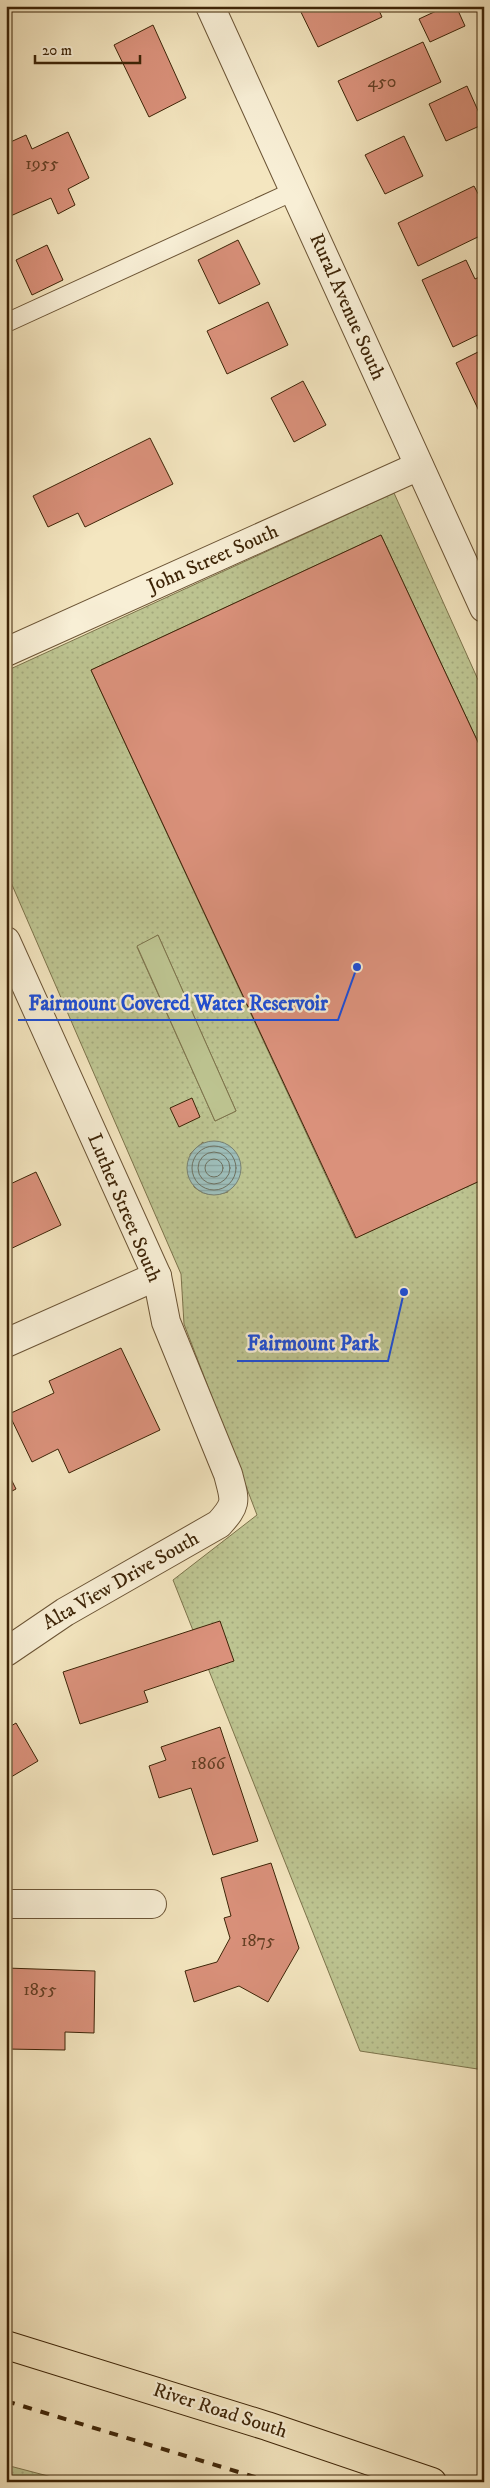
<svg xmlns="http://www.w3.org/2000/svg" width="490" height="2488" font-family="'IM FELL DW Pica',serif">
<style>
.green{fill:url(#green-dots);stroke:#7d744c;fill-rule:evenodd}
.pitch{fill:#bdc491;stroke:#7d744c}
.water{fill:url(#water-rules);stroke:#778072}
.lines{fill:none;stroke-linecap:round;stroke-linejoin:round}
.shore{stroke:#6e7160;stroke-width:1}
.building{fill:#da917b;stroke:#3d2407}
.lane-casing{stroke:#6b5435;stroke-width:20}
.street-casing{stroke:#6b5435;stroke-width:30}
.primary-casing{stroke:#3d2407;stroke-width:30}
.lane{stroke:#f8efd6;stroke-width:18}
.street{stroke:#f8efd6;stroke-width:28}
.primary{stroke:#f4e6c0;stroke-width:28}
.rail{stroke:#3d2407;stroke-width:4;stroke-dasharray:9 9;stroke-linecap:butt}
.labels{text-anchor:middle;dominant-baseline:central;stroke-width:4.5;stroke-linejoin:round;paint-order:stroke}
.number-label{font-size:18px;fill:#643f24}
.street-label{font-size:20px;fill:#3d2407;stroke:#f8efd6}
.leader{fill:none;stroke:#1d4ed8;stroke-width:2}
.callout-dot{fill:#1d4ed8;stroke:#f8efd6;stroke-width:2}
.callout-label{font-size:21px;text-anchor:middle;font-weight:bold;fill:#1d4ed8;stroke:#f8efd6;stroke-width:4.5;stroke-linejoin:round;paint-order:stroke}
</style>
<defs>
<pattern id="green-dots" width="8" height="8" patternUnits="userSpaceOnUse" patternTransform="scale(1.25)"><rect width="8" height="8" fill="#bdc491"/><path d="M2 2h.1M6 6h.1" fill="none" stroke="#a3a87c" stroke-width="1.8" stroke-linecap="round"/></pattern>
<pattern id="water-rules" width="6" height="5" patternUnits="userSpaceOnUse" patternTransform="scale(1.25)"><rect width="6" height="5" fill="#9ebeba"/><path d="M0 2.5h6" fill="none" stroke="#89a39e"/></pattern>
</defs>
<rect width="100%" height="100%" fill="#f4e6c0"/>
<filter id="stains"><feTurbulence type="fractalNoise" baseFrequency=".004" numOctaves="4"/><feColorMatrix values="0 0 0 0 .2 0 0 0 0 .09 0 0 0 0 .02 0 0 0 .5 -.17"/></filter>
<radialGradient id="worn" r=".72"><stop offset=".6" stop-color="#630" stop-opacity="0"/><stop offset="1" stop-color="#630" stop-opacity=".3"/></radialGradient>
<g class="green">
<path d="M 394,493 L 484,693 L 484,755 L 381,535 L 91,670 L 355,1238 L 484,1179 L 484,2070 L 360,2051 L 173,1580 L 257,1515 L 184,1324 L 181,1274 L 6,871 L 6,671 ZM 158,935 L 236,1111 L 215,1121 L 137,947 ZM 203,1142 L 228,1192 C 214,1196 205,1196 194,1187 L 190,1154 Z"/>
<polygon points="6,2465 71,2482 6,2482"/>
</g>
<polygon class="pitch" points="158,935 236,1111 215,1121 137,946"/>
<circle class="water" cx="214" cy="1168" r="27"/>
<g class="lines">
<g class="shore">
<circle cx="214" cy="1168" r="22"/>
<circle cx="214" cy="1168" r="16"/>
<circle cx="214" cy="1168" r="9"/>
</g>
</g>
<g class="building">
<polygon points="298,6 377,6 382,17 318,47"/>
<polygon points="447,6 456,6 465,26 430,42 419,19"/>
<polygon points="153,25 186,98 149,117 114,45"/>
<polygon points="423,42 441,82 357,121 338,81"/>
<polygon points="467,86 484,124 446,141 429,104"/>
<polygon points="68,132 89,178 68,189 75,205 58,214 51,198 6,218 6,144 26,135 32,149"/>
<polygon points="404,136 423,176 385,194 365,155"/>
<polygon points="474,186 484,205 484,234 418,266 398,223"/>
<polygon points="238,240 260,284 219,304 198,260"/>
<polygon points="47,245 63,280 32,295 16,260"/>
<polygon points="466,260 475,279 484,275 484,332 453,347 422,280"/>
<polygon points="268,302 288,345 227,374 207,331"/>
<polygon points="484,349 484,409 479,411 456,363"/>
<polygon points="303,381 326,425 294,442 271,398"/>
<polygon points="150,438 173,484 85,527 78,513 48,527 33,496"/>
<polygon points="381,535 484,755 484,1179 356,1238 91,670"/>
<polygon points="192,1098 200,1117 179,1127 170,1108"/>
<polygon points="36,1172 61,1225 6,1251 6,1186"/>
<polygon points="121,1348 160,1430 69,1473 58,1449 32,1462 9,1414 54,1393 49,1381"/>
<polygon points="6,1469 16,1489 6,1494"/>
<polygon points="220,1621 234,1661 144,1691 148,1702 80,1724 63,1672"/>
<polygon points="16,1723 38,1761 6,1780 6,1729"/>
<polygon points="220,1727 258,1841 213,1855 191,1788 159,1798 149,1766 166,1760 161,1747"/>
<polygon points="271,1863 299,1948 268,2002 239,1986 194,2002 185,1971 217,1962 230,1938 224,1918 231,1916 221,1878"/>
<polygon points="6,1968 95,1971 94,2033 65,2032 65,2050 6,2049"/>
</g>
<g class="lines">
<g class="lane-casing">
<polyline id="lane" points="6,323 294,191"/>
</g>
<g class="street-casing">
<g id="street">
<polyline points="210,6 484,608"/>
<polyline points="6,652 419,466"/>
<path d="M 6,941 L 157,1276 L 166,1322 L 228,1474 C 235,1501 238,1503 219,1524 L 65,1612 L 6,1652"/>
<polyline points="6,1343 157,1276"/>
<polyline points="6,1904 152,1904"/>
</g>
</g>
<g class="primary-casing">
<polyline id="primary" points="6,2345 267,2426 432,2482"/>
</g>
<use href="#lane" class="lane"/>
<use href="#street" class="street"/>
<use href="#primary" class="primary"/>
<polyline class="rail" points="6,2401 271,2482"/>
</g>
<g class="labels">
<g class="number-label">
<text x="382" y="82">450</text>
<text x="42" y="164">1955</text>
<text x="208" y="1764">1866</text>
<text x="258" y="1941">1875</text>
<text x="40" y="1990">1855</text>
</g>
<g class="street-label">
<text transform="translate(347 307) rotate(66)">Rural Avenue South</text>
<text transform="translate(213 559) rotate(-24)">John Street South</text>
<text transform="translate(124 1208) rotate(67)">Luther Street South</text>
<text transform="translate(121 1581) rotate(-30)">Alta View Drive South</text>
<text transform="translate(220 2411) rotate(18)">River Road South</text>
</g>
</g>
<path class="leader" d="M357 967L338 1020H18M404 1292L388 1361H237"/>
<g class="callout-dot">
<circle cx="357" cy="967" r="5"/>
<circle cx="404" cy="1292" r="5"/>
</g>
<g class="callout-label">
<text x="178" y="1010">Fairmount Covered Water Reservoir</text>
<text x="313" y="1350">Fairmount Park</text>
</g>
<rect width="490" height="2488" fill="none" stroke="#f4e6c0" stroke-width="25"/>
<rect x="8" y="8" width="475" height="2473" fill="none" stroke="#3d2407" stroke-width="2.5"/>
<rect x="12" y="12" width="465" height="2463" fill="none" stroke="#3d2407"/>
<path d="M35 55v8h105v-8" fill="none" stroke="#3d2407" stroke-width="2.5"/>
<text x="42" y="55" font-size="15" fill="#3d2407" stroke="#f8efd6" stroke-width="4" paint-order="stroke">20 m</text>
<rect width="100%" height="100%" filter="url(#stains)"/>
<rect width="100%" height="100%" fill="url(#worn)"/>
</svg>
